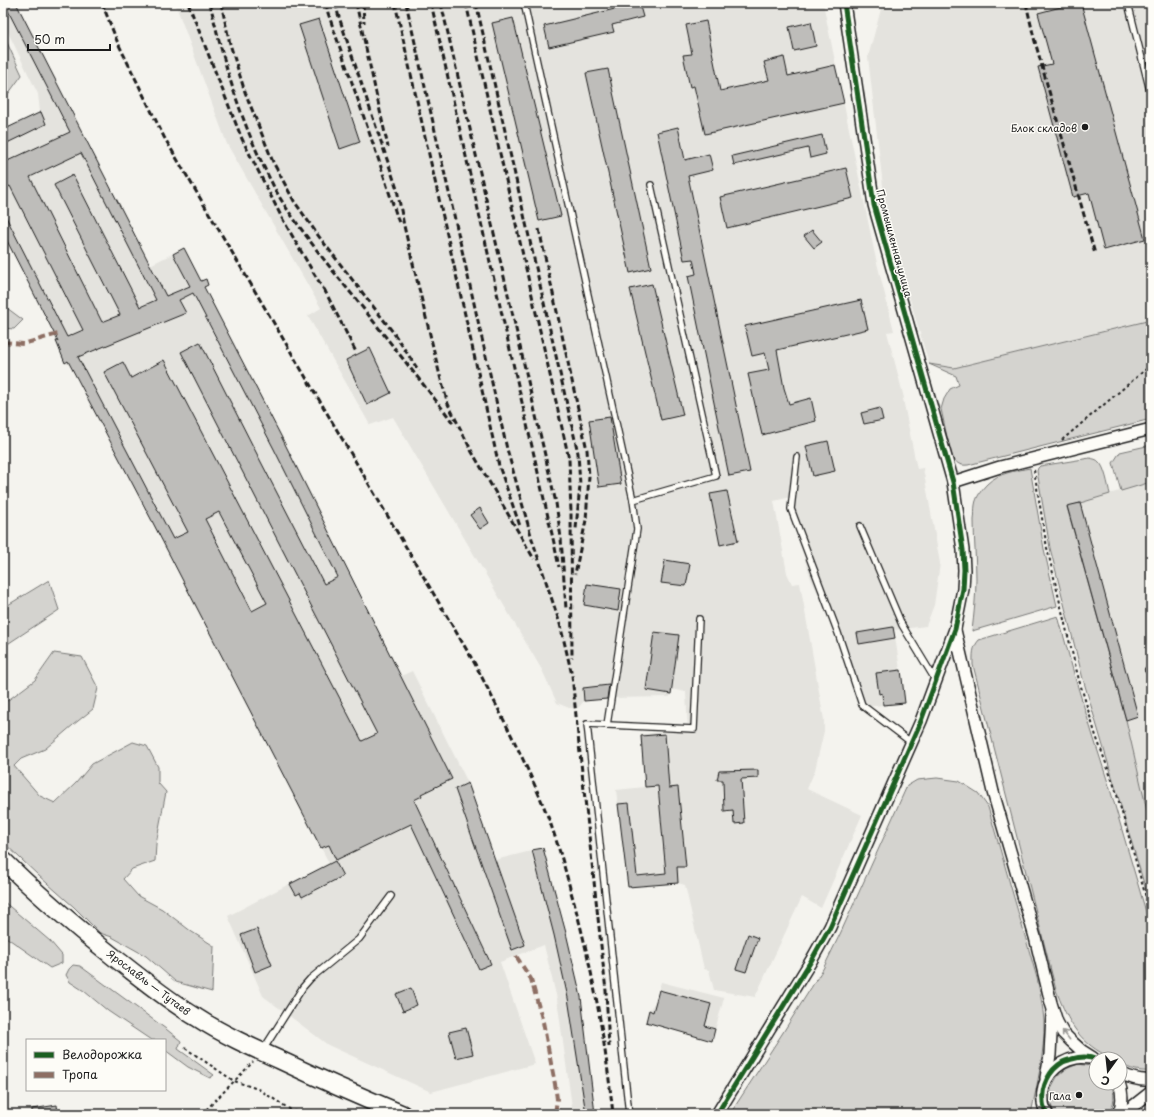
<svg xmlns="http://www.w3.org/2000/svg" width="1154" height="1117" font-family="'Playpen Sans',sans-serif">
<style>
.built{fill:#e4e3de}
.green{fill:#d4d3cf;stroke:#787876}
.building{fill:#bebdba;stroke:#1c1c1c;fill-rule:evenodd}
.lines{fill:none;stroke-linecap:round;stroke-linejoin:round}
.lane-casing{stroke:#1c1c1c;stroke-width:8}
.street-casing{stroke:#1c1c1c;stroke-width:14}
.primary-casing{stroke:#1c1c1c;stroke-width:20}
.path{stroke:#1c1c1c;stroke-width:2;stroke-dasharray:3 3;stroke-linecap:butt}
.lane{stroke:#fdfcf7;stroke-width:5.5}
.street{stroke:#fdfcf7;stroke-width:11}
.primary{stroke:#fdfcf7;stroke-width:17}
.rail{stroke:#1c1c1c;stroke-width:3;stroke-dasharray:6 3;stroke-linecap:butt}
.quiet{stroke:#8d6e63;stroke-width:4;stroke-dasharray:8 4;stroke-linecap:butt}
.cycleway-casing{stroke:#fdfcf7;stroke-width:8}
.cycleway{stroke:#1b5e20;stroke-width:5}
.oneway{stroke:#989794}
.poi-dot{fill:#1c1c1c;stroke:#fdfcf7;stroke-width:1.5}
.labels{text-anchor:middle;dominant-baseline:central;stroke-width:3;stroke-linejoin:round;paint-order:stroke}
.poi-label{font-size:10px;fill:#1c1c1c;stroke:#fdfcf7;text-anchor:end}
.street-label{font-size:10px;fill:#1c1c1c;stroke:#fdfcf7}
</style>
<rect width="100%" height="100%" fill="#f4f3ee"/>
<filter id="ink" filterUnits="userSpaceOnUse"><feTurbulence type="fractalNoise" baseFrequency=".025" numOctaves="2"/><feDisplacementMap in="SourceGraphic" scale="8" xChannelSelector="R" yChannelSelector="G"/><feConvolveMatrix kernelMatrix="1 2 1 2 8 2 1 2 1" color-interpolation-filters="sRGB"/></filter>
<g filter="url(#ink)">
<g class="built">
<polygon points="3,3 16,3 150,265 184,248 282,438 401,676 412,671 468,783 495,860 543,848 566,933 581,997 595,1114 573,1114 557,999 544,945 500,962 535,1064 431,1092 328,1045 263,996 228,916 329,863 147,512 70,365 65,363 52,329 3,233 3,130 40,112 38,94 3,22"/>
<polygon points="175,3 823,3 875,255 894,331 887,332 904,398 903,399 917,469 923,468 940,563 934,605 926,626 894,630 905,703 863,707 839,637 811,579 799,541 792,505 795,496 774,501 787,573 792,584 800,583 824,720 824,731 815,770 807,789 862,815 821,908 802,897 755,997 714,990 709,970 704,969 685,885 678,883 628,887 616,790 645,787 641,734 688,731 686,692 671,689 670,697 610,698 584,701 578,708 569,708 557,703 542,670 393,417 370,425 308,316 321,308 227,144"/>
<polygon points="880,3 1151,3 1151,320 954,368 929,364 887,221 868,57 881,9"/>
<polygon points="1151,482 1151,828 1126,720 1067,506"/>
<polygon points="661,982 724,998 712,1041 646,1022 649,1010 656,1001"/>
</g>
<g class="green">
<polygon points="3,34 22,75 6,97 3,99"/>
<polygon points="3,305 23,320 14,329 3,328"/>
<path d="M 1151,320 L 1151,419 L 968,465 C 959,466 956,463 951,455 L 941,409 L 944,399 L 950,389 L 959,385 L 956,376 L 929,364 L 954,368 Z"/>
<polygon points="1151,445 1151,482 1121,491 1113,463 1120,452"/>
<path d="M 1090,458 C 1093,459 1097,459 1099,462 C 1105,467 1108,486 1110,494 L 1067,507 L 1126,720 L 1151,828 L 1151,907 L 1083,679 L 1050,548 L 1037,471 L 1038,468 L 1040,466 Z"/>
<path d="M 1030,468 L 1044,549 L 1057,606 L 972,631 C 974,614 976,596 976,579 C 976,559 974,540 974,520 C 975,515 974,510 975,505 C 976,497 982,489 987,484 C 998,473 1015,471 1030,468 Z"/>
<polygon points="49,580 59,610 3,647 3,608"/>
<path d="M 1058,616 L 1076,681 L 1093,736 L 1110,789 L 1151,929 L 1151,1071 C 1140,1072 1130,1069 1120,1064 L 1120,1059 C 1110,1059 1109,1057 1100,1052 C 1075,1037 1066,1016 1056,990 L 973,665 C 973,655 972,648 979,640 Z"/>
<polygon points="54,653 82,657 98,688 93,709 73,725 45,749 21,759 14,766 40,796 55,803 76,783 92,764 133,742 147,746 158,767 158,783 166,792 156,844 155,861 132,869 123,879 138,896 162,909 192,932 214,946 212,992 176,982 146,956 112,937 100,933 74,907 39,876 3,842 3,704 35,680"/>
<path d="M 937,778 L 959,781 L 978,793 L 988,807 L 1037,978 C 1040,992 1043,1007 1044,1021 C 1045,1052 1037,1084 1031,1114 L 730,1114 L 782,1034 L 823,969 L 841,932 L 907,786 L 917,780 Z"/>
<polygon points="3,901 50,941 62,955 62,963 50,968 3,935"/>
<polygon points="73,965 80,966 166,1029 181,1041 178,1049 214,1075 210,1078 188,1067 165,1050 165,1040 151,1040 108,1011 84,991 70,982 66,975 69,969"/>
<path d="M 1078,1064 L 1091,1066 L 1096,1068 L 1096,1083 L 1111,1083 C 1115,1094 1115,1103 1109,1114 L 1055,1114 L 1054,1113 L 1050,1102 L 1051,1088 L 1057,1077 L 1066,1069 Z"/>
</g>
<g class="building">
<path d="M 4,3 L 16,3 L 166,296 L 190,286 L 173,254 L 184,248 L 201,281 L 206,279 L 208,285 L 204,287 L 282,438 L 452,779 L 421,794 L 422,796 L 414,800 L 491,964 L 479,969 L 411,824 L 336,860 L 329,845 L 321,848 L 151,519 L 68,361 L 65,363 L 56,341 L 58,341 L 3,233 L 3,211 L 67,337 L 83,330 L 10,186 L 3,189 L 3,163 L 70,132 ZM 81,153 L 156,300 L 140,307 L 73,175 L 54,185 L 120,315 L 102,322 L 30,177 ZM 193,293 L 274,449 L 338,577 L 324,584 L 260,460 L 200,342 L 181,352 L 377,734 L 362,741 L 164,360 L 131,378 L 123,362 L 104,372 L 188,532 L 173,539 L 78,357 L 186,313 L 179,300 ZM 219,512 L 267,603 L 252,611 L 205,519 Z"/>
<polygon points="617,3 639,3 643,17 612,25 614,32 549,47 544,26 619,8"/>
<polygon points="1076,3 1081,3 1145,239 1104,250 1089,193 1073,197 1038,67 1052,64 1038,13"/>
<polygon points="513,18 561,216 539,221 492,23"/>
<polygon points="319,19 360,142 340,149 299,25"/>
<polygon points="706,21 720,91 769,80 764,62 784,57 788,76 835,65 844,103 705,134 694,86 690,87 683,55 692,54 686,25"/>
<polygon points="811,22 816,46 794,51 789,27"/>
<polygon points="608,69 651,268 630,273 586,73"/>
<polygon points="41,112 46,124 3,145 3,130"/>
<polygon points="678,127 685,160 709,154 713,170 688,176 750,472 729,476 688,276 696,274 693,259 684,260 657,132"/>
<polygon points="822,135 826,154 810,158 808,148 734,165 732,156"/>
<polygon points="846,168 853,198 727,228 720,197"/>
<polygon points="812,230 822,242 814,248 804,236"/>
<polygon points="652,284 683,415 661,420 630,289"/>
<polygon points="861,300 868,329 777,350 784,388 789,404 811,398 816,421 762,435 748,374 769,370 765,353 752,356 745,326"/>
<polygon points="370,348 391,393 367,405 346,360"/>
<polygon points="880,408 883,420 864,424 861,413"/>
<polygon points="610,417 621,484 599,487 589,420"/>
<polygon points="828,441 835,471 813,476 806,446"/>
<polygon points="727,491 738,541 720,545 710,494"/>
<polygon points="1080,503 1138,716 1126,720 1067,506"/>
<polygon points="480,508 489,523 480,529 470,515"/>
<polygon points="665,560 690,564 686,586 661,583"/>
<polygon points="587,584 621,589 618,611 584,605"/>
<polygon points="893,627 895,638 859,644 857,633"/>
<polygon points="654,632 679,635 671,694 646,690"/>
<polygon points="901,670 905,703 883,705 882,693 879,694 876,673"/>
<polygon points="609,685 607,699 584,701 583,688"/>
<polygon points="665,734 669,788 678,787 686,867 677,867 678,883 628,887 618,804 629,803 637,876 666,873 658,786 645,787 641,736"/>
<polygon points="758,770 758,778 741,779 744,823 734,824 733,810 724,811 723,780 717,780 719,771"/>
<polygon points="468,783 525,945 512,950 455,789"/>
<polygon points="543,848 566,933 581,997 595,1114 586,1114 568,998 554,935 532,850"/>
<polygon points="335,861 343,876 302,897 300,893 296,895 290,884"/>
<polygon points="257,929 272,965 255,972 241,935"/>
<polygon points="748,934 758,938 746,972 736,969"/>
<polygon points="411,988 417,1005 403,1011 396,994"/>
<polygon points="659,990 711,1004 705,1026 715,1029 712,1041 646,1022 649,1010 653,1012"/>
<polygon points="466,1028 473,1054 456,1058 449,1032"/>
<polygon points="57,1105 58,1114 32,1114 32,1109"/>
</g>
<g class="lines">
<g class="lane-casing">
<g id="lane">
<polyline points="524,3 633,500"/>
<polyline points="1128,3 1151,95"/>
<polyline points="797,457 791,509 838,633 862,705 912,743"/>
<polyline points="860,526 902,625 936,681"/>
<polyline points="1148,670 1151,669"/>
<polyline points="607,725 637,529 633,500 716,476 651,185"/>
<polyline points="263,1050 303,987 310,979 359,939 391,896"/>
<polyline points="629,1114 587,724 694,729 699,619"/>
</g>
</g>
<g class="street-casing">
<g id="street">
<polyline points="953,482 1000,467 1151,429"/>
<polyline points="955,630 993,792 1035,937 1051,1003 1057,1022 1063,1033 1071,1041 1082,1051 1093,1058"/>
<path d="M 1120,1073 C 1130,1078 1140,1081 1151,1080"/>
<polyline points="1046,1078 1050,1055 1052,1014"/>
<polyline points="717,1114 811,961 830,927 921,721 955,629 963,589 964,570 963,550 953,482 874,205 844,3"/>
<path d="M 1047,1114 C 1045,1110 1043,1106 1043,1102 C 1040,1080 1055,1062 1076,1058 C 1081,1057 1087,1058 1092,1058"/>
<path d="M 1118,1114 C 1123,1104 1123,1094 1119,1083"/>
<polyline points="1123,1114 1151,1092"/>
</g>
</g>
<g class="primary-casing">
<path id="primary" d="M 3,860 C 38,895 76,927 115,958 C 141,978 167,1000 196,1017 C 222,1034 251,1047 280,1060 C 320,1079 361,1097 402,1114"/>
</g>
<g class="path">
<polyline points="1062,440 1151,365"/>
<polyline points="1034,470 1047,548 1066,628 1079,680 1096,736 1115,788 1151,915"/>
<polyline points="185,1048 234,1081 258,1089 291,1110 302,1114"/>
<polyline points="202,1114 253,1062"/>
</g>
<use href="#lane" class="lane"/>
<use href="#street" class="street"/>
<use href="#primary" class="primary"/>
<g class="rail">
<path d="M 102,3 L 117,41 L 164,137 L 475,664 C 502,716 529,768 550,822 C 558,845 565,868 571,892 C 592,964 605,1039 613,1114"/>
<polyline points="188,3 242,139 282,218 313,272 326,293"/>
<path d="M 210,3 C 224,65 242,126 272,183 C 279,198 289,212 299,226 C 317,251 335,274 355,298 C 385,336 415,374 445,412 L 453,423"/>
<polyline points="221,3 230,44 245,92 273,162 294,201 320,238 393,332 419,371"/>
<polyline points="326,3 328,13 379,161 399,223"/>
<polyline points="336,3 338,14 397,189 404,226 440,376 448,404 472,452 534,559"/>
<polyline points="356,3 388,147"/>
<polyline points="363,3 364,23"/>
<polyline points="395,3 499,466 520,526"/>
<polyline points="406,3 507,449 532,539 560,624 572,675 577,726 606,991 609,1047"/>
<polyline points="431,3 554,543 559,567"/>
<polyline points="441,3 556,503 561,538 566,609"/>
<polyline points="466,3 569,459 571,513 572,658"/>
<polyline points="476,3 578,453 580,485 576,529"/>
<polyline points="1026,3 1034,38 1095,254"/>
<polyline points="539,229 587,450 589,476 586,520 575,574"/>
<polyline points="324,289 356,352"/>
</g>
<g class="quiet">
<polyline points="3,342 23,344 58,334"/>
<polyline points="516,956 531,979 543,1022 555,1084 557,1099 555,1114"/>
<polyline points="556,1109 563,1114"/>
</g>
<g class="cycleway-casing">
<g id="cycleway">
<polyline points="717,1114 811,961 830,927 921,721 955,629 963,589 964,570 963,550 953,482 874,205 844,3"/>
<path d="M 1047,1114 C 1045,1110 1043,1106 1043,1102 C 1041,1087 1049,1070 1063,1062 C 1065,1061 1069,1060 1072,1059 C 1079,1057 1089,1056 1096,1060"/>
</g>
</g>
<use href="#cycleway" class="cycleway"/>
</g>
<defs><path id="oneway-shaft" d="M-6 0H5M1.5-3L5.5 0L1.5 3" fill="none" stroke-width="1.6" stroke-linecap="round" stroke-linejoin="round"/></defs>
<use class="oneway" href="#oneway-shaft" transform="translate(1066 1035) rotate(-128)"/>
</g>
<g class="poi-dot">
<circle cx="1085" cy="127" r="4"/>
<circle cx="1079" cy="1095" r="4"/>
</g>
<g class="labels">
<g class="poi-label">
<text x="1077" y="127">Блок складов</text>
<text x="1071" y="1095">Гала</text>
</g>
<g class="street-label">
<text transform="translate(895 243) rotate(75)">Промышленная улица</text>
<text transform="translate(149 982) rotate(37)">Ярославль — Тутаев</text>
</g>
</g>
<rect width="1154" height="1117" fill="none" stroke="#fdfcf7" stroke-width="16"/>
<rect x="8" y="8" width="1138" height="1101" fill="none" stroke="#1c1c1c" stroke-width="1.5" filter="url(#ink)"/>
<rect x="26" y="1039" width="140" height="52" fill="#fdfcf7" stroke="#a3a29f"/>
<rect x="34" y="1052" width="20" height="6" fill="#1b5e20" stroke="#a3a29f"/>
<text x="62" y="1059" font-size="12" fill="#1c1c1c">Велодорожка</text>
<rect x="34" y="1072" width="20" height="6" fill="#8d6e63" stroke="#a3a29f"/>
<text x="62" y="1079" font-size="12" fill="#1c1c1c">Тропа</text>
<g transform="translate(1108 1071) rotate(195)"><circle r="19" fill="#fdfcf7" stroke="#a3a29f"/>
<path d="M0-3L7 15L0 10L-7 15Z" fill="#1c1c1c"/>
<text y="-6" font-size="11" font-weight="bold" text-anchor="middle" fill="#1c1c1c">С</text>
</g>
<path d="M28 44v6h82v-6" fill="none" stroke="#1c1c1c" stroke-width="2"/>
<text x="34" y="44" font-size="12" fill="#1c1c1c" stroke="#fdfcf7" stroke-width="3" paint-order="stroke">50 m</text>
</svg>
